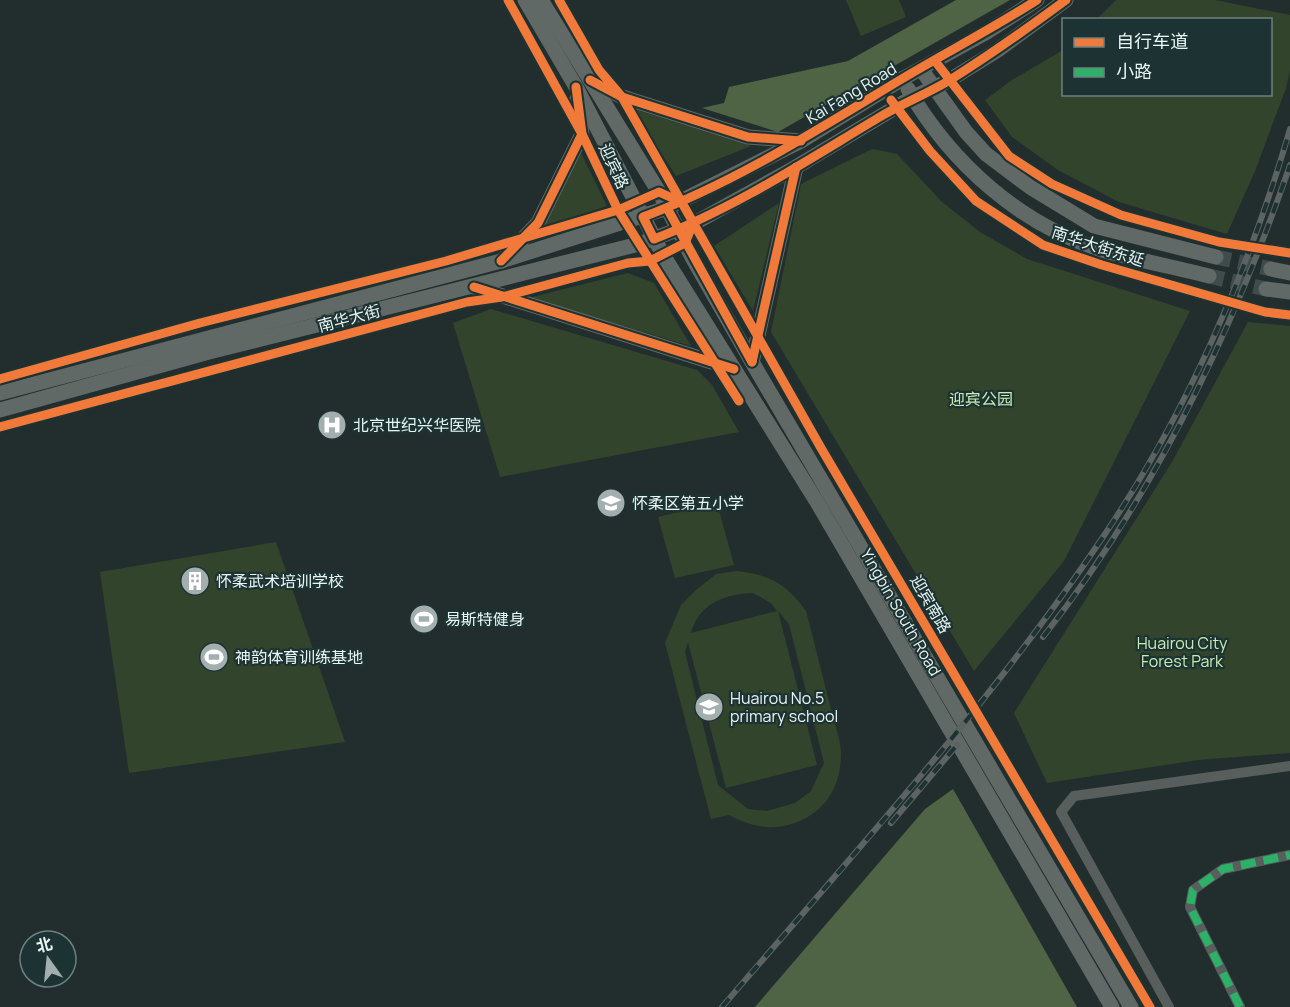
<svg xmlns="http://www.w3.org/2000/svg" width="1290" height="1007" font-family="Manrope,'Noto Sans SC',sans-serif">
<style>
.green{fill:#33442c;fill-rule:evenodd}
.forest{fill:#4f6445}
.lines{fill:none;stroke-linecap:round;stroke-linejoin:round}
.secondary-tunnel{stroke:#404c4c;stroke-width:15;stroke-dasharray:15 8;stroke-linecap:butt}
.minor{stroke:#575e5c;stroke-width:10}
.secondary{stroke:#606965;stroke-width:15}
.rail-casing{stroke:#5b6462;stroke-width:6}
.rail{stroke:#1d3333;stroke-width:4;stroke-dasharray:11;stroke-linecap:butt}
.quiet{stroke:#2db169;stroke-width:8;stroke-dasharray:15 8;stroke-linecap:butt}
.cycleway-casing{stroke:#1d3333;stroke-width:13}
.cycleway{stroke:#f17a3a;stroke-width:9}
.labels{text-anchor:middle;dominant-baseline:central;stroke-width:4.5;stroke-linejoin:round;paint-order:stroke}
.street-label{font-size:16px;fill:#e8f5f4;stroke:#1d3333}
.park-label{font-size:16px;fill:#c7edb0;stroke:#1d3333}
.poi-label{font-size:16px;fill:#e8f5f4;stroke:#1d3333;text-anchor:start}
</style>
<rect width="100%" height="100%" fill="#222e2e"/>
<g class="green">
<polygon points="846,0 899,0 906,17 861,36"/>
<polygon points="1116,0 1215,0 1290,15 1290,71 1286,88 1255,171 1227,234 1119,202 1058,170 1012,137 985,100 1012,80 1063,50 1064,94 1270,94 1270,20 1097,19"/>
<polygon points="633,109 751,146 676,176"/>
<polygon points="579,149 607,206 537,230"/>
<polygon points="872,149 897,154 942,202 980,232 1027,259 1190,311 1064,561 974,671 771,332 801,184"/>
<polygon points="779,203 753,311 714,246"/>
<polygon points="628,273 654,283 691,346 528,298"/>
<polygon points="491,309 697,370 712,385 739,432 500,477 453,323"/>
<polygon points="1248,322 1290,326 1290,753 1198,760 1047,783 1014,713 1172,462"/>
<polygon points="717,503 734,565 675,578 658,517"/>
<polygon points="276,542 345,742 129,773 100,572"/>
<path d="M 737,571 C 770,575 786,583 806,611 C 815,645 823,679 832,713 C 835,726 841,741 841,753 C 841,783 829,807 802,820 C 775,832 754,828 729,815 L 711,819 L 665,643 L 681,605 L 696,590 L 716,574 ZM 753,593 L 771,603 L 777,611 L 691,633 C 699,603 725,594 753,593 ZM 778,611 L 789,624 L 824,763 L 811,791 L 795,803 L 767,811 L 748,809 L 718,785 L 685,652 L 688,642 L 726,788 L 817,765 Z"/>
</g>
<g class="forest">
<polygon points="956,0 1010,0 778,132 702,108 724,103 729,87 848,61"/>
<polygon points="953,789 1077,1007 755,1007 925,809"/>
</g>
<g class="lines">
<g class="secondary-tunnel">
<polyline points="1216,257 1271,269"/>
<polyline points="1209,276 1266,289"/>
</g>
<g class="minor">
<polyline points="1169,1007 1061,812 1074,796 1290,766"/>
<polyline points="1240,1007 1190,907 1193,890 1223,869 1290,855"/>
</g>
<g class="secondary">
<polyline points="525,0 576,87 663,255 817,502 1112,1007"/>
<polyline points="541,0 659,192 693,259 752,362 1131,1007"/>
<polyline points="921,69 966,132 986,154 1030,187 1094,226 1216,257"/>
<polyline points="592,81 622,97 748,137 801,141"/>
<path d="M 908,89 C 951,163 1020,225 1102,250 C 1137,260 1173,267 1209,276"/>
<polyline points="502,261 538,223 582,134 577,99"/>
<polyline points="1271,269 1290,273"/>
<polyline points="474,287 734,369"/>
<polyline points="1266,289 1290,292"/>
<polyline points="752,362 796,167"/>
<polyline points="0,393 501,261 667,208 801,141 902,79 987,32 1037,0"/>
<polyline points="0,410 209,352 639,244 693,224 796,167 913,97 948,81 998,50 1066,0"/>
</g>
<g class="rail-casing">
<g id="rail">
<path d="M 1043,637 C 1154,496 1232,334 1290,165"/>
<polyline points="891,823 957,745"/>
<path d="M 722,1007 C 853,854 990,705 1103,537 C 1186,414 1249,271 1290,129"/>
</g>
</g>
<use href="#rail" class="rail"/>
<polyline class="quiet" points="1240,1007 1190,907 1193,890 1223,869 1290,855"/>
<g class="cycleway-casing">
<g id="cycleway">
<polyline points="508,0 582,134 618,210 739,401"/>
<polyline points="559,0 599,70 622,97 821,448 1150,1007"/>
<path d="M 1037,0 C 992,29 945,53 900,80 C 817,130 734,183 643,217 L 654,239 C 733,209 806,161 878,118 C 901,104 927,94 950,80 C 990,55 1028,28 1066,0"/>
<polyline points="935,61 1009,156 1052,184 1121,215 1219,242 1290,253"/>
<polyline points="590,80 622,97 748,137 801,141"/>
<polyline points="891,100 930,151 976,201 1043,245 1102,265 1265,312 1290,315"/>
<polyline points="667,208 752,362"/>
<polyline points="501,261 538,223 582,134 576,87"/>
<polyline points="474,287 734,369"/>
<polyline points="752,362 796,167"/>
<polyline points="0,379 200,323 446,261 618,210 659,192 681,202"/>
<polyline points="0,427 467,302 502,297 628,263 650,261 685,243 693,224"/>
</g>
</g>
<use href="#cycleway" class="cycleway"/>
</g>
<defs>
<g id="hospital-disc" transform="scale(1.5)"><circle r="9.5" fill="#a3afaf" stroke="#1d3333"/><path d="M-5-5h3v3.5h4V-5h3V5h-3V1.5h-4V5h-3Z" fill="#fff"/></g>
<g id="school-disc" transform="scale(1.5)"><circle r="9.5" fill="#a3afaf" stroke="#1d3333"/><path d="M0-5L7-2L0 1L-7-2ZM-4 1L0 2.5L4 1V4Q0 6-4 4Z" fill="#fff"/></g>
<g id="building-disc" transform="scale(1.5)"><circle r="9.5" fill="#a3afaf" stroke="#1d3333"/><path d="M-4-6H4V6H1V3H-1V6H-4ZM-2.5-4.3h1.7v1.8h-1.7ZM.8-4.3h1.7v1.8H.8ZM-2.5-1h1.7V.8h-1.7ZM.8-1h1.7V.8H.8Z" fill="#fff"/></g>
<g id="stadium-disc" transform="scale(1.5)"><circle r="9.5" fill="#a3afaf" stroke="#1d3333"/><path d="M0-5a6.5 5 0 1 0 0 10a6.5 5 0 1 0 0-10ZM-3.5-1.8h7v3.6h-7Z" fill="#fff"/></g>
</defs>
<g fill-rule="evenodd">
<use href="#hospital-disc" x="332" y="425"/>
<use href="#school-disc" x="611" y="503"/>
<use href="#building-disc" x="195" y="581"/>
<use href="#stadium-disc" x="424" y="619"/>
<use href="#stadium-disc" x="214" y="657"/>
<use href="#school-disc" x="709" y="707"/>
</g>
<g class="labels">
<g class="street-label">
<text transform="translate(851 93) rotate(-31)">Kai Fang Road</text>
<text transform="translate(614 166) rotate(65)">迎宾路</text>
<text transform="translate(1098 246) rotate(18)">南华大街东延</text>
<text transform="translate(349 318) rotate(-15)">南华大街</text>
<text transform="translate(931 604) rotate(60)">迎宾南路</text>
<text transform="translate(901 612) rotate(60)">Yingbin South Road</text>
</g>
<g class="park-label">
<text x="981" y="399">迎宾公园</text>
<text x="1182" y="643">Huairou City<tspan x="1182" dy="18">Forest Park</tspan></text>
</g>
<g class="poi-label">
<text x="353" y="425">北京世纪兴华医院</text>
<text x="632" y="503">怀柔区第五小学</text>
<text x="216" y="581">怀柔武术培训学校</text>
<text x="445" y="619">易斯特健身</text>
<text x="235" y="657">神韵体育训练基地</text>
<text x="730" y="698">Huairou No.5<tspan x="730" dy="18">primary school</tspan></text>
</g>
</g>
<rect x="1062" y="18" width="210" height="78" fill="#1d3333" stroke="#6e8180" stroke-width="1.5"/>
<rect x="1074" y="38" width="30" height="9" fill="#f17a3a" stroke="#6e8180" stroke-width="1.5"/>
<text x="1116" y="48" font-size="18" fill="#e8f5f4">自行车道</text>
<rect x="1074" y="68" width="30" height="9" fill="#2db169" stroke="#6e8180" stroke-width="1.5"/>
<text x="1116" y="78" font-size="18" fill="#e8f5f4">小路</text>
<g transform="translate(48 959) rotate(345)"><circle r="28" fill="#1d3333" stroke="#6e8180" stroke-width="1.5"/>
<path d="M0-4.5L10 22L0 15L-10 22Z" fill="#a3afaf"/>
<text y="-9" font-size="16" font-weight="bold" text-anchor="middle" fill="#e8f5f4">北</text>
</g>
</svg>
